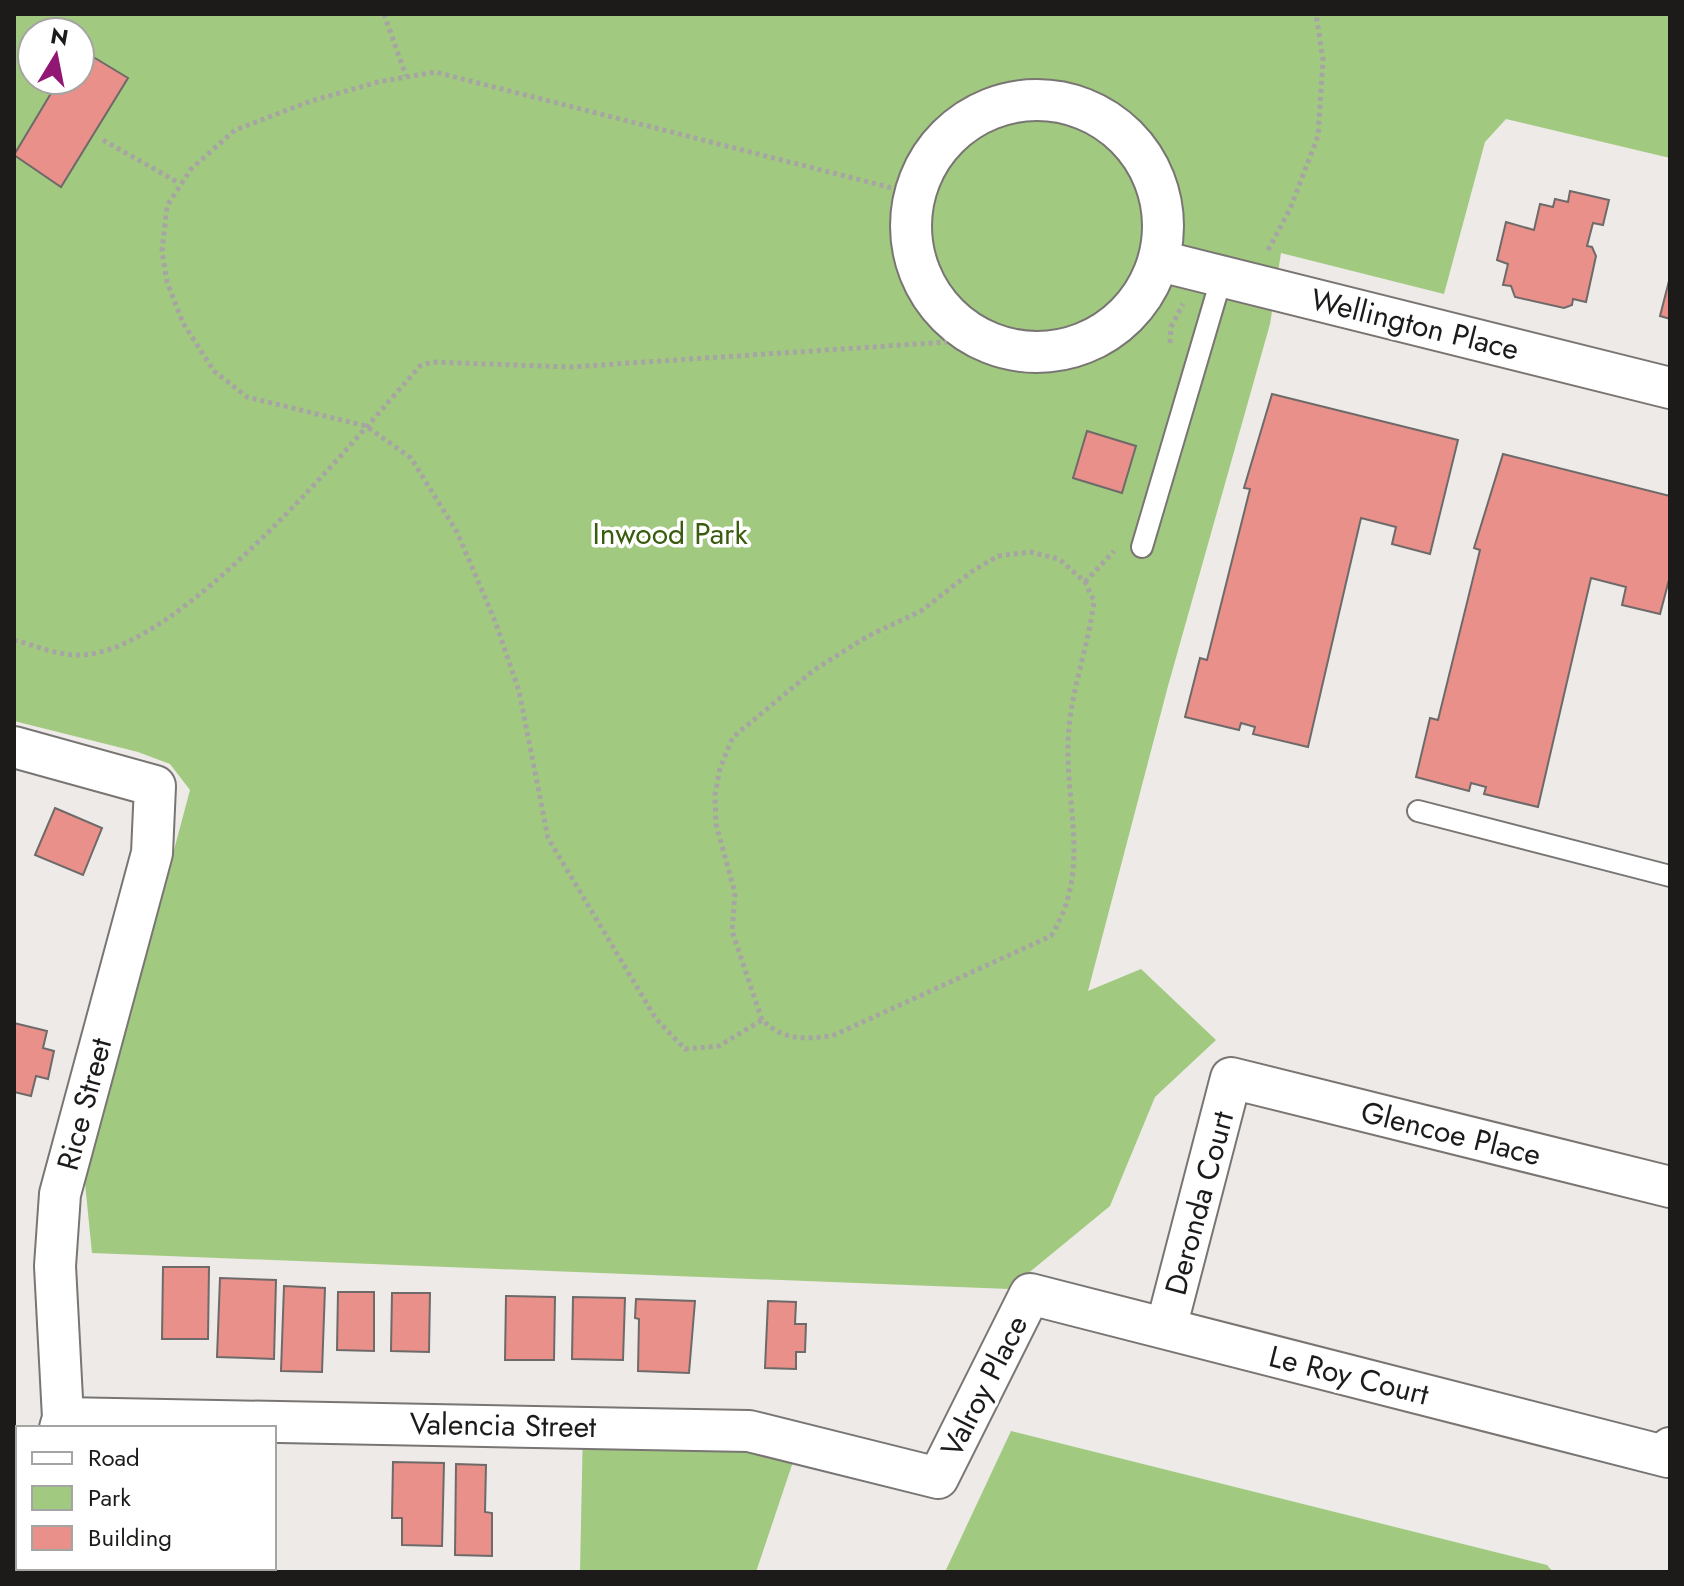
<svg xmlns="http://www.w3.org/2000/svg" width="1684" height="1586" font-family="Jost,sans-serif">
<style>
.green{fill:#a2c980;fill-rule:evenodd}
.building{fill:#e89089;stroke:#6e6a6a;stroke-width:2}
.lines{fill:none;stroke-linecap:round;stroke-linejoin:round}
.service-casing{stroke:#787573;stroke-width:24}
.minor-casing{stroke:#787573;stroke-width:44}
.path{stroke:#a7a5a3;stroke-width:5;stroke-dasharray:4 4;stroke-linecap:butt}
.service{stroke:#fff;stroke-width:20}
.minor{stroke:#fff;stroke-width:40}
.labels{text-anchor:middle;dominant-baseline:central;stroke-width:7;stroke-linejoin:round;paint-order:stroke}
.street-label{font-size:30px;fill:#1c1b1a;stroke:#fff}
.park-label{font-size:30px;fill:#3a5c0e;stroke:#fff}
</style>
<rect width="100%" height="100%" fill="#edeae7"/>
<g class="green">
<path d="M 14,14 L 1670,14 L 1670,158 L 1506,119 L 1485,142 L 1444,294 L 1281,253 L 1270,324 L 1168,686 L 1088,991 L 1141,969 L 1216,1040 L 1155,1097 L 1110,1206 L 1009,1289 L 92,1253 L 85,1183 L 190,790 L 170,764 L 138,752 L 14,721 ZM 32,32 L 80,32 L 80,80 L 32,80 Z"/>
<polygon points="583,1427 799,1444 756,1572 580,1572"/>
<polygon points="1011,1431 1547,1565 1553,1572 945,1572"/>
</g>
<g class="building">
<polygon points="80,49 128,78 61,187 14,155 59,80 80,80"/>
<polygon points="1570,191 1609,200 1603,225 1593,223 1587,246 1592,247 1596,256 1586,302 1573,299 1572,305 1564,308 1515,297 1511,286 1503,285 1508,264 1497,260 1506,222 1534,230 1540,204 1553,207 1555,199 1568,202"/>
<polygon points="1670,277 1670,319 1660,316"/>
<polygon points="1272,394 1458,440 1430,554 1392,544 1396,527 1361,518 1308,747 1253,734 1255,727 1241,723 1239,730 1185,717 1200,658 1207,660 1250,489 1244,488"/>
<polygon points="1087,431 1136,446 1122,493 1073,478"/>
<polygon points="1503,454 1670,496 1670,576 1660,614 1622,605 1626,587 1591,578 1538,807 1484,794 1486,787 1471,783 1469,791 1416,777 1430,718 1438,720 1480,550 1474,548"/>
<polygon points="55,808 102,828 83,875 35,855"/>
<polygon points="14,1023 47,1031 43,1048 54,1051 48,1079 36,1076 31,1096 14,1092"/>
<polygon points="163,1267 209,1267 208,1339 162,1339"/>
<polygon points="220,1278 276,1280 274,1359 217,1357"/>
<polygon points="284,1286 325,1288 322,1372 281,1371"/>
<polygon points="338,1292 374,1292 374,1351 337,1350"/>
<polygon points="392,1293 430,1293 429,1352 391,1351"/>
<polygon points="506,1296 555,1297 554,1360 505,1360"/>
<polygon points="573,1297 625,1298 623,1360 572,1359"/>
<polygon points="636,1299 695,1301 689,1373 638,1371 639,1319 635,1318"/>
<polygon points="768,1301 796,1302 795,1324 806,1324 805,1352 796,1352 796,1369 765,1368"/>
<polygon points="393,1462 444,1463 442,1546 402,1545 402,1518 392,1518"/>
<polygon points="456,1464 486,1465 485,1512 492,1513 492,1556 455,1555"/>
</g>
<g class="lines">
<g class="service-casing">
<g id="service">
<polyline points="1142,547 1222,276"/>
<polyline points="1418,811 1670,876"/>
</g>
</g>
<g class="minor-casing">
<g id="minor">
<circle cx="1037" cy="226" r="126"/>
<polyline points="1160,261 1670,388"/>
<polyline points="14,747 155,786 152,853 60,1194 55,1266 63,1418 60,1428"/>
<polyline points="1166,1328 1231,1078 1670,1187"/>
<polyline points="63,1418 749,1431 938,1478 1030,1294 1668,1457 1670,1448"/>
<polyline points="14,1562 18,1553"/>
</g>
</g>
<g class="path">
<polyline points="384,14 406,76"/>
<polyline points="103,140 179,183"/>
<polyline points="1268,250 1290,209 1318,136 1323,60 1316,14"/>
<polyline points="1170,343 1171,327 1183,304"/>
<polyline points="1085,582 1114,551"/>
<path d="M 14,640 C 34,645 59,656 80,655 C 180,653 353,441 420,366 L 432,362 L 570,367 L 947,342"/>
<path d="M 762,1020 L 732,931 L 735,893 L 716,824 L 715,795 L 720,768 L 733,737 L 814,670 L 868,636 L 921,611 L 974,570 L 998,556 L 1030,552 L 1059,559 L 1085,582 L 1094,601 C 1089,643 1073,685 1069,727 C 1062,801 1094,867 1051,936 L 832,1036 C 802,1039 785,1041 762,1020 L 719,1046 L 685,1049 L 656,1019 L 548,838 L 519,691 L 495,621 L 457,532 L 411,458 L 366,426 L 247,397 L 214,371 L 183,323 L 167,282 L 162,251 L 167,206 L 191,169 L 235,130 L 311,101 L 378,82 L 435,72 L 892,188"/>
</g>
<use href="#service" class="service"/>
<use href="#minor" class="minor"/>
</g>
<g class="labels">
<g class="street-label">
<text transform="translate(1415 324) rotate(14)">Wellington Place</text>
<text transform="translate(84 1104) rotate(-75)">Rice Street</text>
<text transform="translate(1451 1133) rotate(14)">Glencoe Place</text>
<text transform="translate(1199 1203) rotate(-75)">Deronda Court</text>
<text transform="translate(1349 1375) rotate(14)">Le Roy Court</text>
<text transform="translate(984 1386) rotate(-63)">Valroy Place</text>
<text transform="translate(503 1425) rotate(1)">Valencia Street</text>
</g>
<g class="park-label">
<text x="670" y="533">Inwood Park</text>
</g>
</g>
<rect width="1684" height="1586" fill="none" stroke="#1c1b1a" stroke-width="32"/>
<rect x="16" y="1426" width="260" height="144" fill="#ffffff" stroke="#a4a4a3" stroke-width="2"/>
<rect x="32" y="1452" width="40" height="12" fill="#ffffff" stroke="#a4a4a3" stroke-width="2"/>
<text x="88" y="1466" font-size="24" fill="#1c1b1a">Road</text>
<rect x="32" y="1486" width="40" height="24" fill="#a2c980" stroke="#a4a4a3" stroke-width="2"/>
<text x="88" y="1506" font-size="24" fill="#1c1b1a">Park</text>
<rect x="32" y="1526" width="40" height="24" fill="#e89089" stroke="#a4a4a3" stroke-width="2"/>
<text x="88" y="1546" font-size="24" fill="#1c1b1a">Building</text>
<g transform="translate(56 56) rotate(10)"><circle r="38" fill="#ffffff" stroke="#a4a4a3" stroke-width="2"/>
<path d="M0-6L14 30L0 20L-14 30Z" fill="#921774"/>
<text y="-12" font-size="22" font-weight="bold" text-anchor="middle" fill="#1c1b1a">N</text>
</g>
</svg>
